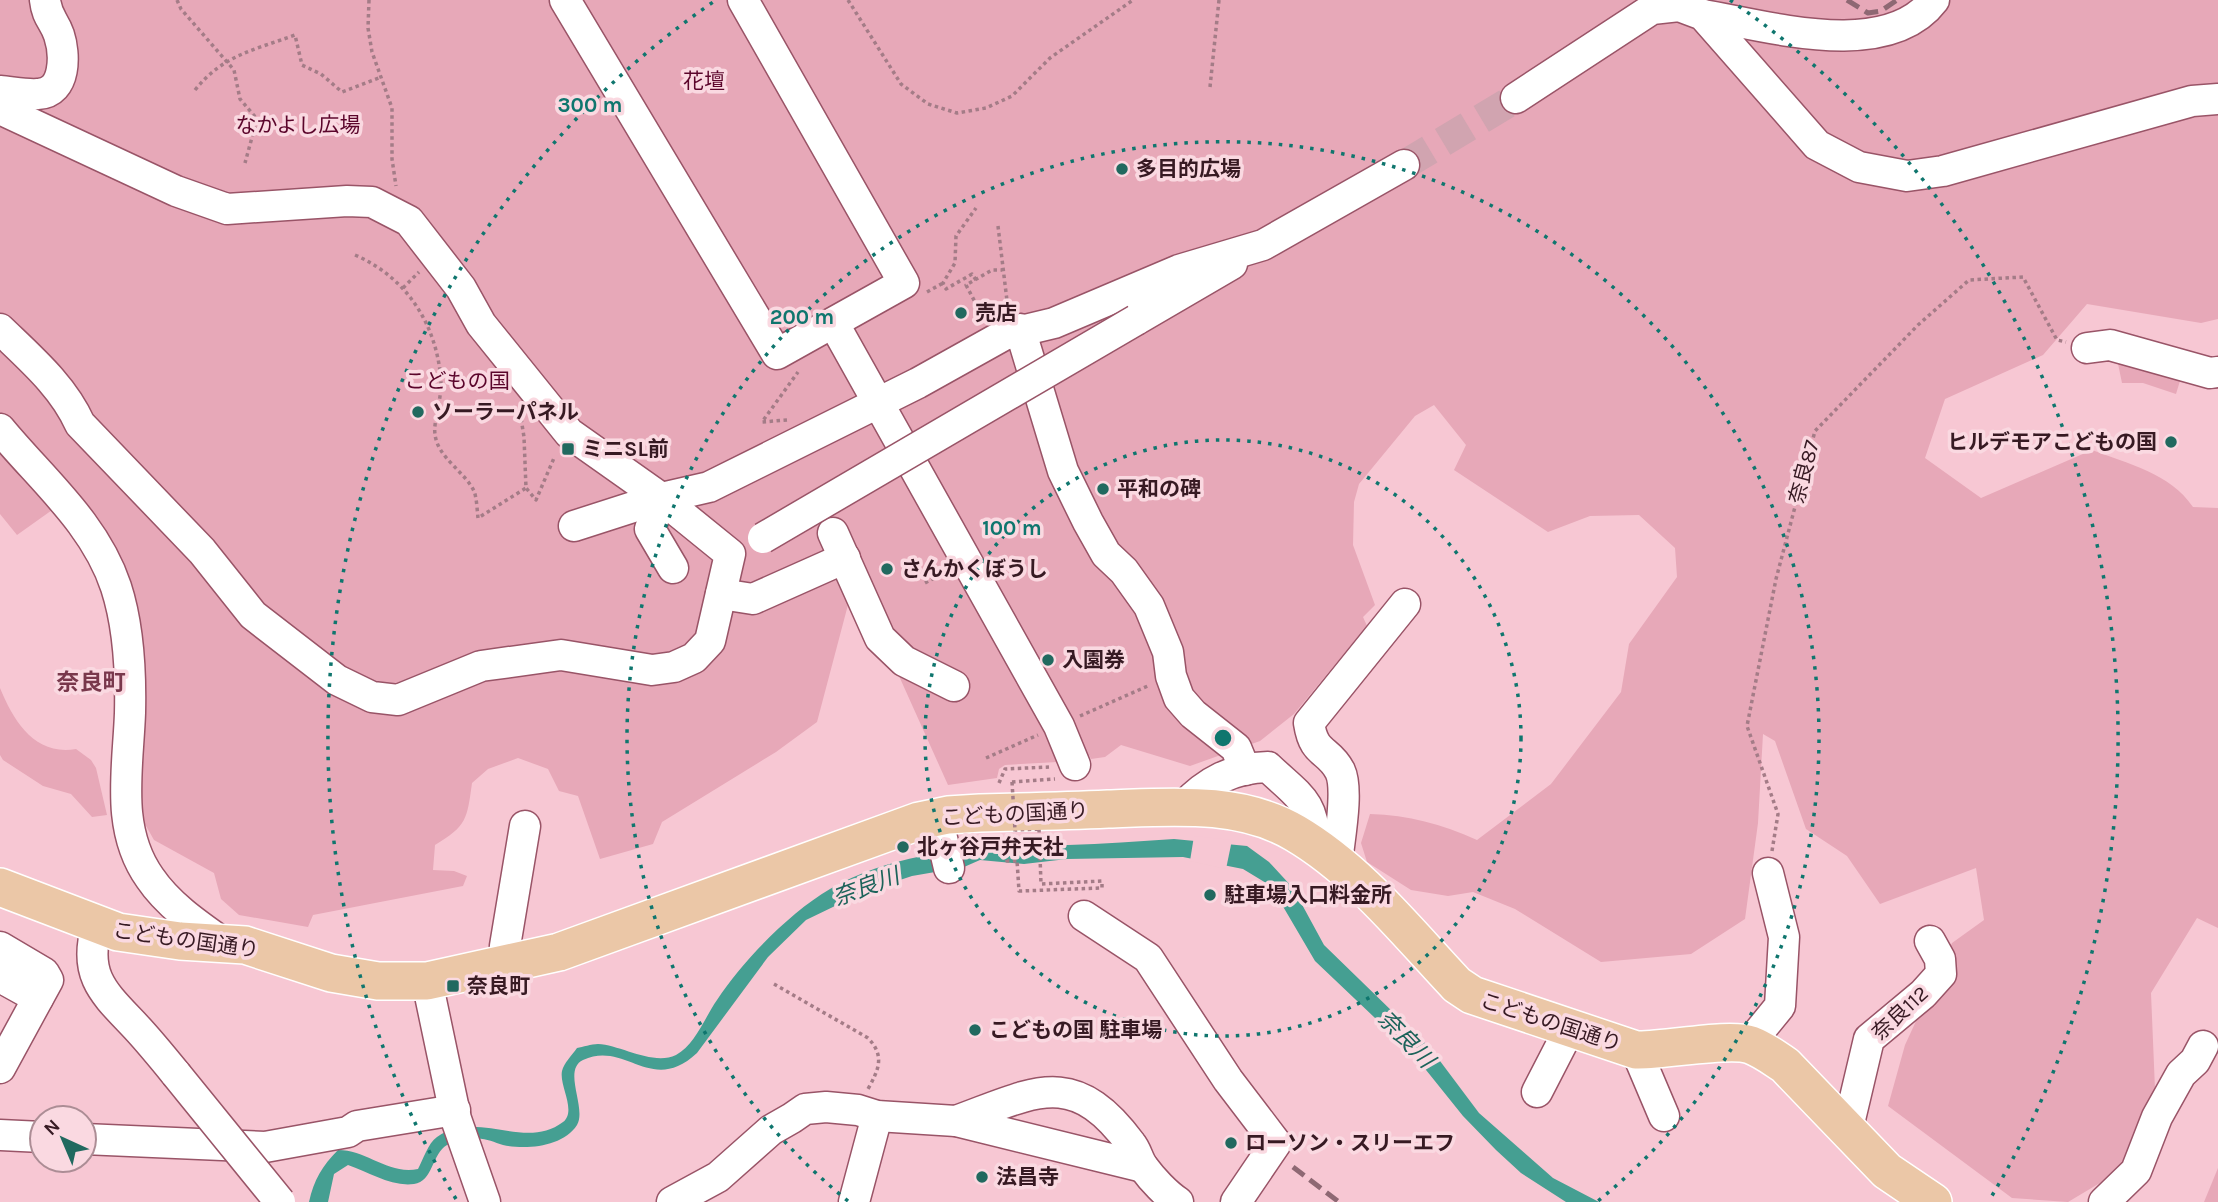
<svg xmlns="http://www.w3.org/2000/svg" width="2218" height="1202" font-family="Karla,'Noto Sans JP',sans-serif">
<style>
.green{fill:#e7a8b8}
.water{fill:#459f92}
.pier{fill:#f7c7d3}
.lines{fill:none;stroke-linecap:round;stroke-linejoin:round}
.minor-tunnel{stroke:#d1a4b0;stroke-width:30;stroke-dasharray:30 15;stroke-linecap:butt}
.minor-casing{stroke:#995467;stroke-width:33}
.major-casing{stroke:#fff;stroke-width:40}
.path{stroke:#a47c87;stroke-width:3.5;stroke-dasharray:3.5 3.5;stroke-linecap:butt}
.minor{stroke:#fff;stroke-width:30}
.major{stroke:#ebc7a7;stroke-width:37}
.rail{stroke:#8e6873;stroke-width:5;stroke-dasharray:14 7;stroke-linecap:butt}
.minor-bridge-casing{stroke:#995467;stroke-width:33;stroke-linecap:butt}
.path-bridge{stroke:#a47c87;stroke-width:3.5;stroke-dasharray:3.5 3.5;stroke-linecap:butt}
.minor-bridge{stroke:#fff;stroke-width:30}
.ring{fill:none;stroke:#0f766e;stroke-width:3.5;stroke-dasharray:3.5 7}
.poi-dot{fill:#21695f;stroke:#fad9e1;stroke-width:2.5}
.labels{text-anchor:middle;dominant-baseline:central;stroke-width:7;stroke-linejoin:round;paint-order:stroke}
.park-label{font-size:21px;fill:#5b052b;stroke:#fad9e1}
.poi-label{font-size:21px;font-weight:bold;fill:#371a23;stroke:#fad9e1;text-anchor:start}
.street-label{font-size:21px;fill:#371a23;stroke:#fad9e1}
.neighbourhood-label{font-size:23px;font-weight:bold;fill:#79384c;stroke:#fad9e1}
.water-label{font-size:23px;font-style:italic;fill:#1c635a;stroke:#fad9e1}
.centre{fill:#0f766e;stroke:#fad9e1;stroke-width:3.5}
.ring-label{font-size:21px;text-anchor:middle;font-weight:bold;fill:#0f766e;stroke:#fad9e1;stroke-width:7;stroke-linejoin:round;paint-order:stroke}
</style>
<rect width="100%" height="100%" fill="#f7c7d3"/>
<g class="green">
<path d="M 0,0 L 2218,0 L 2218,319 L 2201,323 L 2087,304 L 2043,355 L 1945,399 L 1925,458 L 1981,498 L 2092,450 C 2128,464 2170,473 2193,507 L 2218,508 L 2218,928 L 2197,918 L 2151,993 L 2155,1089 L 2120,1171 L 2068,1202 L 2012,1198 L 1888,1106 L 1905,1045 L 1952,943 L 1984,920 L 1976,868 L 1880,904 L 1847,856 L 1806,829 L 1775,741 L 1763,734 L 1758,823 L 1745,919 L 1691,954 L 1601,962 L 1515,909 L 1473,892 L 1448,896 L 1411,890 L 1367,862 L 1361,843 L 1370,814 C 1409,815 1441,824 1477,840 L 1551,784 L 1621,692 L 1629,644 L 1677,577 L 1675,548 L 1639,515 L 1590,516 L 1548,532 L 1454,470 L 1466,445 L 1434,405 L 1415,416 L 1359,484 L 1354,502 L 1353,545 L 1375,605 L 1363,617 L 1367,626 L 1294,714 L 1260,741 L 1190,766 L 1121,745 L 1105,757 L 1091,759 L 1089,755 L 1057,757 L 1057,762 L 1005,765 L 999,769 L 997,778 L 948,785 L 899,676 L 849,601 L 817,722 L 776,752 L 662,822 L 653,844 L 600,859 L 578,796 L 559,791 L 548,769 L 518,758 L 488,769 L 472,783 C 467,819 467,826 435,845 L 433,870 L 454,871 L 467,876 L 463,886 L 313,915 L 308,927 L 239,915 L 221,899 L 214,873 L 154,840 L 133,803 L 133,665 L 69,498 L 17,535 L 0,514 Z"/>
<polygon points="2116,354 2183,371 2176,394 2143,383 2122,383"/>
<path d="M 0,688 C 14,722 35,756 76,749 L 91,760 L 96,768 L 107,815 L 92,817 L 71,794 L 43,786 L 3,760 L 0,755 Z"/>
<polygon points="2218,1168 2218,1202 2204,1202"/>
</g>
<path class="water" d="M 1174,839 L 1247,846 L 1269,862 L 1293,888 L 1324,945 L 1431,1049 L 1479,1113 L 1553,1178 L 1599,1202 L 1566,1202 L 1521,1173 L 1496,1150 L 1463,1116 L 1414,1055 L 1315,961 L 1271,886 L 1243,869 L 1183,857 L 1067,859 L 1024,864 L 980,860 L 964,867 L 912,876 L 864,892 L 806,920 L 768,957 L 697,1053 C 651,1096 626,1040 583,1060 C 562,1070 587,1108 577,1125 C 563,1147 526,1150 503,1145 C 493,1142 484,1137 472,1139 C 465,1140 454,1141 447,1145 C 432,1153 433,1182 414,1184 C 391,1187 369,1172 348,1165 L 334,1174 L 328,1202 L 309,1202 C 314,1180 322,1166 338,1150 C 367,1150 388,1175 418,1169 C 423,1160 428,1143 437,1137 C 477,1109 525,1151 563,1122 C 577,1111 559,1086 562,1071 C 564,1063 572,1055 577,1048 C 583,1047 591,1044 598,1044 C 621,1045 653,1066 676,1055 C 695,1045 705,1017 717,1000 C 743,961 789,913 830,889 C 903,847 986,848 1068,845 C 1103,844 1139,841 1174,839 Z"/>
<polygon class="pier" points="1194,836 1232,840 1226,869 1190,861"/>
<g class="lines">
<polyline class="minor-tunnel" points="1404,165 1516,98"/>
<g class="minor-casing">
<g id="minor">
<polyline points="565,0 777,354 904,283 743,0"/>
<path d="M 1703,15 C 1768,26 1887,62 1934,0"/>
<path d="M 0,91 C 12,92 27,95 38,94 C 67,93 65,53 59,35 C 54,20 47,18 45,0"/>
<polyline points="1516,98 1652,9 1679,6 1703,15 1817,145 1859,167 1907,176 1943,171 2192,101 2218,99"/>
<polyline points="0,109 176,191 227,209 347,201 372,202 409,221 461,288 481,324 569,433 661,498 709,487 918,383 1004,335 1054,323 1179,270 1263,245 1404,165"/>
<polyline points="1136,320 1232,264"/>
<polyline points="834,324 1059,726 1075,765"/>
<path d="M 0,329 C 30,358 63,386 80,424 L 202,551 L 253,615 L 337,680 L 372,697 L 398,700 L 481,666 L 561,655 L 652,670 L 674,667 L 694,658 L 710,641 L 730,554 L 661,498"/>
<polyline points="1020,329 1063,471 1088,522 1106,554 1124,571 1149,606 1168,652 1171,676 1179,698 1193,714 1236,748 1245,770"/>
<polyline points="2087,348 2110,345 2210,373 2218,372"/>
<path d="M 0,429 C 41,479 95,523 116,587 C 129,627 131,671 130,713 C 128,769 115,829 150,878 C 169,906 199,926 226,945"/>
<polyline points="661,498 650,529 673,568"/>
<polyline points="574,526 661,498"/>
<polyline points="833,533 880,638 904,661 954,686"/>
<polyline points="721,594 753,599 845,558"/>
<path d="M 1183,807 C 1207,781 1233,768 1268,767 C 1297,795 1316,802 1314,845"/>
<polyline points="937,817 949,868"/>
<path d="M 1337,863 C 1339,841 1349,790 1340,771 C 1328,748 1314,756 1309,723 L 1405,604"/>
<polyline points="1084,916 1148,958 1228,1080 1276,1143 1236,1202"/>
<path d="M 97,926 C 82,976 105,994 136,1027 C 150,1042 163,1058 176,1074"/>
<polyline points="0,947 44,973 48,980 0,1068"/>
<polyline points="507,964 505,946 525,826"/>
<polyline points="0,977 38,998"/>
<polyline points="427,981 456,1119 485,1202"/>
<polyline points="1749,1044 1780,1006 1784,937 1768,873"/>
<polyline points="1636,1050 1664,1116"/>
<polyline points="1537,1092 1570,1028"/>
<path d="M 956,1121 C 1033,1093 1073,1065 1131,1144 C 1137,1151 1138,1161 1144,1168 C 1152,1179 1166,1194 1178,1202"/>
<polyline points="1847,1132 1869,1039 1923,994 1941,974 1940,959 1930,941"/>
<polyline points="0,1135 42,1137"/>
<polyline points="84,1139 265,1147 348,1132 357,1126 455,1110"/>
<polyline points="672,1202 718,1177 771,1130 792,1118 805,1109 826,1107 858,1110 877,1116 956,1121 1143,1167"/>
<polyline points="854,1202 877,1116"/>
<polyline points="2104,1202 2136,1171 2157,1117 2181,1074 2195,1061 2203,1046"/>
</g>
</g>
<g class="major-casing">
<path id="major" d="M 0,887 L 118,932 L 180,941 L 245,945 L 331,973 L 378,981 L 427,981 L 559,952 L 919,821 L 948,815 L 980,813 C 1023,812 1065,811 1108,809 C 1170,807 1239,800 1295,833 C 1358,870 1407,932 1457,985 L 1472,995 L 1636,1050 C 1666,1051 1728,1037 1751,1045 C 1764,1050 1774,1058 1785,1065 L 1887,1171 L 1933,1202"/>
</g>
<g class="path">
<polyline points="177,0 181,9 234,70 240,99 257,119 245,163"/>
<polyline points="369,0 368,28 372,52 392,108 392,159 396,186"/>
<polyline points="848,0 901,84 928,104 957,113 986,108 1012,96 1050,58 1133,0"/>
<polyline points="1210,87 1219,0"/>
<path d="M 195,90 C 223,55 254,50 295,35 L 302,65 L 321,74 L 342,92 L 381,77"/>
<polyline points="998,226 1008,309"/>
<path d="M 355,255 C 406,277 437,324 441,381 C 442,398 433,423 435,434 C 437,457 465,472 474,491 C 477,499 477,510 478,518 L 526,488"/>
<polyline points="976,280 972,274 946,289 943,283 955,263 956,236 976,208"/>
<polyline points="403,288 419,272"/>
<polyline points="927,292 943,283"/>
<polyline points="984,319 966,285 992,270 1002,270"/>
<polyline points="520,412 524,437 526,488 536,500 554,458"/>
<polyline points="787,420 762,422 798,372"/>
<polyline points="925,583 945,572"/>
<polyline points="1080,716 1150,685"/>
<polyline points="986,758 1038,735"/>
<polyline points="1012,782 1055,779"/>
<polyline points="999,783 1005,769 1049,767"/>
<polygon points="1039,829 1041,884 1102,881 1102,888 1019,891 1015,830"/>
<polyline points="1005,839 1007,861 1017,861"/>
<polyline points="1772,851 1778,814 1747,726 1776,579 1815,431 1918,325 1969,280 2023,277 2057,340 2066,342"/>
<path d="M 774,984 L 868,1038 C 885,1056 879,1069 868,1089"/>
</g>
<use href="#minor" class="minor"/>
<use href="#major" class="major"/>
<g class="rail">
<polyline points="1847,0 1868,13 1881,11 1897,0"/>
<polyline points="1293,1167 1339,1202"/>
</g>
<g class="minor-bridge-casing">
<g id="minor-bridge">
<polyline points="763,538 1136,320"/>
<polyline points="176,1074 280,1202"/>
</g>
</g>
<polyline class="path-bridge" points="1012,782 1015,830"/>
<use href="#minor-bridge" class="minor-bridge"/>
</g>
<g class="ring">
<circle cx="1223" cy="738" r="298"/>
<path d="M848 1201A596 596 0 1 1 1598 1201"/>
<path d="M456 1199A895 895 0 0 1 716 0M1730 0A895 895 0 0 1 1990 1199"/>
</g>
<g class="poi-dot">
<circle cx="1122" cy="169" r="7"/>
<circle cx="961" cy="313" r="7"/>
<circle cx="418" cy="412" r="7"/>
<circle cx="2171" cy="442" r="7"/>
<rect x="561" y="442" width="14" height="14" rx="3.5"/>
<circle cx="1103" cy="489" r="7"/>
<circle cx="887" cy="569" r="7"/>
<circle cx="1048" cy="660" r="7"/>
<circle cx="903" cy="847" r="7"/>
<circle cx="1210" cy="895" r="7"/>
<rect x="446" y="979" width="14" height="14" rx="3.5"/>
<circle cx="975" cy="1030" r="7"/>
<circle cx="1231" cy="1143" r="7"/>
<circle cx="982" cy="1177" r="7"/>
</g>
<g class="labels">
<g class="park-label">
<text x="704" y="81">花壇</text>
<text x="298" y="125">なかよし広場</text>
<text x="457" y="381">こどもの国</text>
</g>
<g class="poi-label">
<text x="1136" y="169">多目的広場</text>
<text x="975" y="313">売店</text>
<text x="432" y="412">ソーラーパネル</text>
<text x="2157" y="442" text-anchor="end">ヒルデモアこどもの国</text>
<text x="582" y="449">ミニSL前</text>
<text x="1117" y="489">平和の碑</text>
<text x="901" y="569">さんかくぼうし</text>
<text x="1062" y="660">入園券</text>
<text x="917" y="847">北ヶ谷戸弁天社</text>
<text x="1224" y="895">駐車場入口料金所</text>
<text x="467" y="986">奈良町</text>
<text x="989" y="1030">こどもの国 駐車場</text>
<text x="1245" y="1143">ローソン・スリーエフ</text>
<text x="996" y="1177">法昌寺</text>
</g>
<g class="street-label">
<text transform="translate(1804 472) rotate(-75)">奈良87</text>
<text transform="translate(1015 814) rotate(-3)">こどもの国通り</text>
<text transform="translate(186 940) rotate(8)">こどもの国通り</text>
<text transform="translate(1900 1013) rotate(-43)">奈良112</text>
<text transform="translate(1551 1022) rotate(18)">こどもの国通り</text>
</g>
<g class="neighbourhood-label">
<text x="91" y="682">奈良町</text>
</g>
<g class="water-label">
<text transform="translate(866 887) rotate(-20)">奈良川</text>
<text transform="translate(1406 1039) rotate(46)">奈良川</text>
</g>
</g>
<circle cx="1223" cy="738" r="10" class="centre"/>
<g class="ring-label">
<text x="590" y="112">300 m</text>
<text x="802" y="324">200 m</text>
<text x="1012" y="535">100 m</text>
</g>
<g transform="translate(63 1139) rotate(316)"><circle r="33" fill="#fad9e1" stroke="#ac8d95" stroke-width="2"/>
<path d="M0-5L12 26L0 18L-12 26Z" fill="#21695f"/>
<text y="-10" font-size="19" font-weight="bold" text-anchor="middle" fill="#371a23">N</text>
</g>
</svg>
